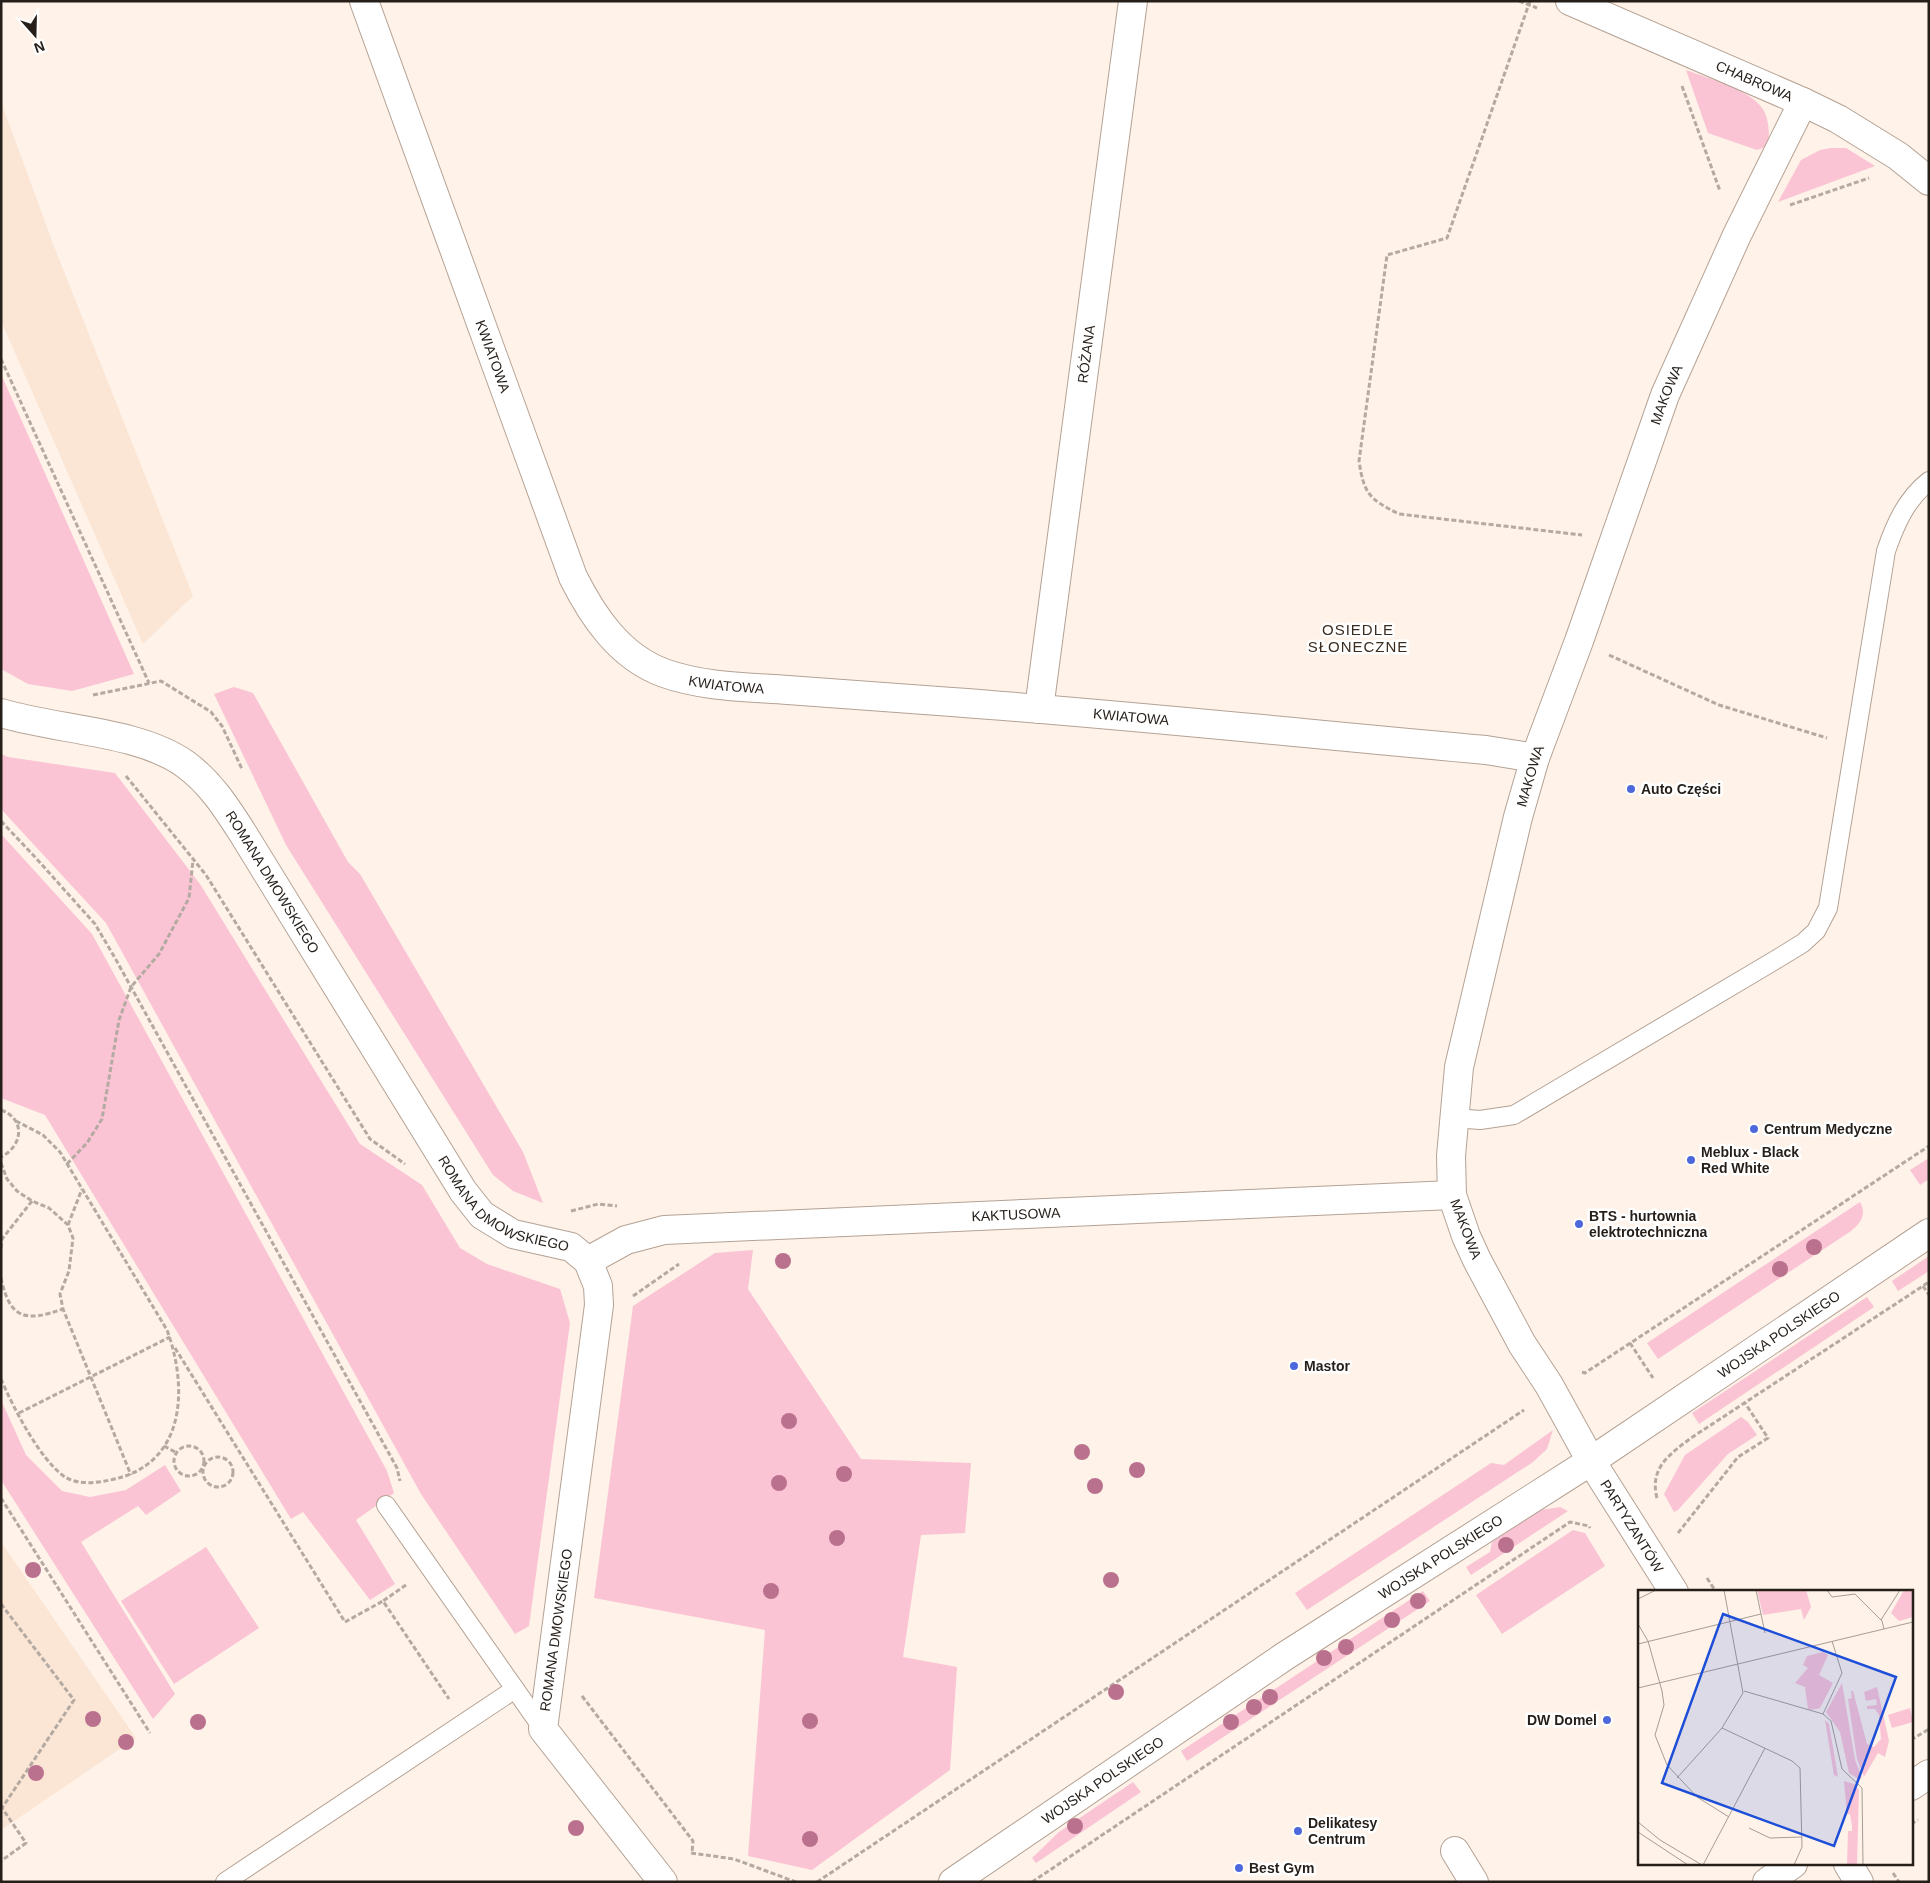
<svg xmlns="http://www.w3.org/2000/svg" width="1930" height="1883" font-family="Helvetica,sans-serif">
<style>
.built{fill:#fbe6d6}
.green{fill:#fbc4d4}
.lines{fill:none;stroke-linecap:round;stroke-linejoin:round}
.lane-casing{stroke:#b5a294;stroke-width:20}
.street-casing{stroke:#b5a294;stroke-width:30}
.secondary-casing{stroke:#b5a294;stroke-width:30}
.path{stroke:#b4aaa2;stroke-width:3;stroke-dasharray:5 2.5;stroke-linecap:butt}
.lane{stroke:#fff;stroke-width:18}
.street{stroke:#fff;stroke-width:28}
.secondary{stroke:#fff;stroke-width:28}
.tree{fill:#ba718e}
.poi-dot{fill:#4d68dc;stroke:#fff;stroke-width:2}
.labels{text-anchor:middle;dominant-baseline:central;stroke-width:5;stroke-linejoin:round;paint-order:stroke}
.street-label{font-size:14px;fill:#251e19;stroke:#fff}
.poi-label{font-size:14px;font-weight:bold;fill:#251e19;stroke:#fff;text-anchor:start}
.neighbourhood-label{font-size:15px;letter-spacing:1px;fill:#3b2c20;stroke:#fff}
.inset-road{fill:none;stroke:#a79d96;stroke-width:1}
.view{fill:#1d4ed8;fill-opacity:0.15;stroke:#1d4ed8;stroke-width:2.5}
.inset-edge{fill:none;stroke:#251e19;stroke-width:2.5}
</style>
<rect width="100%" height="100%" fill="#fef2e9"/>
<g class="built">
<polygon points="1,102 55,249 193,596 143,644 1,321"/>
<polygon points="1,1542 136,1738 1,1830"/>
</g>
<g class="green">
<path d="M 1686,70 C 1707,78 1749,89 1762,108 C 1769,117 1770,135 1768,146 L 1757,150 L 1708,133 Z"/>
<polygon points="1831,148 1846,148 1875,166 1778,202 1801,160 1820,150"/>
<polygon points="1,374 134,674 72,691 28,684 1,669"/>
<polygon points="234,687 253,693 348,862 360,874 523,1152 543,1203 513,1191 493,1175 286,845 214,694"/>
<polygon points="1,754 8,757 115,773 200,884 360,1144 422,1185 460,1248 487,1264 560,1289 570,1323 529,1626 515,1634 421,1494 106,923 1,809"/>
<polygon points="1,834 92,934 387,1471 394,1493 356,1520 395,1584 370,1600 303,1512 291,1519 45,1115 1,1098"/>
<polygon points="1929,1158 1929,1179 1920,1185 1910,1170"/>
<path d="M 1860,1202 C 1867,1214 1861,1223 1851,1231 L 1658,1359 L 1647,1343 Z"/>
<polygon points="753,1250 748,1289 861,1459 971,1463 965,1533 921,1535 903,1657 957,1667 950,1770 812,1870 748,1856 765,1630 594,1598 633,1306 715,1253"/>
<polygon points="1929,1256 1929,1271 1898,1291 1892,1281"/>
<polygon points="1867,1297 1874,1307 1699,1424 1692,1413"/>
<polygon points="1,1400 26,1455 62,1491 90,1497 126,1490 165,1465 181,1491 146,1515 138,1506 81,1542 175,1694 153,1719 1,1480"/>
<polygon points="1741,1417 1748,1422 1757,1435 1728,1454 1678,1510 1674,1512 1664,1494 1685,1455"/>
<polygon points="1553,1430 1547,1449 1533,1462 1307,1610 1295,1593 1491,1463 1504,1465"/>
<polygon points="1560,1507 1568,1511 1471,1575 1466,1567 1490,1552 1492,1542 1540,1510"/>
<polygon points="1573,1530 1585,1533 1605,1566 1502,1634 1476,1595"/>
<polygon points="206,1547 259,1628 174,1684 121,1601"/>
<polygon points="1423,1591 1430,1601 1187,1761 1181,1751"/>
<polygon points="1133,1782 1141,1792 1036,1863 1032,1858 1059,1832"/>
</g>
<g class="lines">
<g class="lane-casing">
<g id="lane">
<path d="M 1455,1118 L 1480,1120 L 1514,1115 L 1777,959 L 1803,943 L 1816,931 L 1828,908 L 1886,551 C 1895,525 1906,499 1929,481"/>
<polyline points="386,1505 543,1729"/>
<polyline points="225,1882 515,1689"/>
</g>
</g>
<g class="street-casing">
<g id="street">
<path id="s1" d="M 364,1 L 573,577 C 593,617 620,657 664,673 C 703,687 747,687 788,690 C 842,694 897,698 952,702 C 1130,715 1308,734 1486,750 L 1535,758"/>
<path id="s2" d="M 1570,1 L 1803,102 L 1838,119 L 1898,156 L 1929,181"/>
<path id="s3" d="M 1039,709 L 1133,1"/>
<path id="s4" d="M 1,713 C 56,730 139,731 185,764 C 210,782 226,807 242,832 L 463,1191 L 482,1215 L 513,1234 L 571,1247 L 588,1261 L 598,1286 L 599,1305 L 543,1729 L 663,1882"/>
<path id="s5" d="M 588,1261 L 626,1240 L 664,1230 L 1452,1195"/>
<path id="s6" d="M 1674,1592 L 1591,1461 L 1549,1385 L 1522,1344 L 1477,1260 L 1466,1236 L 1452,1195 L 1451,1156 L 1459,1067 L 1518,817 L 1535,758 L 1579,641 L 1665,395 L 1737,235 L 1803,102"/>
<polyline points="1911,1786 1929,1774"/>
<polyline points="1455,1851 1474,1882"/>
<polyline points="1848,1864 1859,1882"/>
<polyline points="1767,1882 1793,1864"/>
</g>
</g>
<g class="secondary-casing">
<g id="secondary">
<path id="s7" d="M 953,1882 L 1285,1656 L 1591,1461 L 1929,1233"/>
</g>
</g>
<g class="path">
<polyline points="1519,1 1537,8"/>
<path d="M 1530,1 L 1447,238 L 1387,255 L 1359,461 C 1364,494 1369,499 1399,514 L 1582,535"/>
<polyline points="1682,86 1720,191"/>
<polyline points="1790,205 1869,178"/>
<polyline points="1,359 149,683"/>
<polyline points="1609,655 1719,705 1827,738"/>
<polyline points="93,695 161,681 211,712 222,726 242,769"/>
<polyline points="126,776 206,875 370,1139 405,1164"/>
<polyline points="1,821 35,857 95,924 115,958 397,1468 400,1481"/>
<path d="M 1,1110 C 26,1119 23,1146 1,1157"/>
<polyline points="1,1163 7,1179 17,1191 32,1201 49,1208 68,1225 73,1238 69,1271 60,1294 63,1309 131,1475"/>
<polyline points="67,1164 87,1143 102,1119 119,1020 131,987 159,954 189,898 193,860"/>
<polyline points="571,1211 598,1204 617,1206"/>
<polyline points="68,1225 82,1189"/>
<polyline points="1,1248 2,1239 32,1201"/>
<path d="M 1,1278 C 10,1320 26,1322 63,1309"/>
<polyline points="1923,1286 1929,1295"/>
<polyline points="633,1296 679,1264"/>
<polyline points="1630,1343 1653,1378"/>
<polyline points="175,1348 345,1622 383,1601"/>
<polyline points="1582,1372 1585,1373 1929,1146"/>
<path d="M 1,1379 C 13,1407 40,1460 65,1477 C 78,1485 96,1483 110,1480 C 185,1466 189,1390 167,1330 L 60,1152 L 43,1135 L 16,1121"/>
<polyline points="19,1413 170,1337"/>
<circle cx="189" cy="1461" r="15"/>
<polyline points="164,1446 177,1453"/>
<circle cx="218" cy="1472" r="15"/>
<polyline points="1,1498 150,1733"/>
<path d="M 1657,1498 C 1649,1468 1670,1454 1691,1438 L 1929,1282"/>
<polyline points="1678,1533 1738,1457 1768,1438 1745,1403"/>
<polyline points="1707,1578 1716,1592"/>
<polyline points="406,1585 383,1601 449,1699"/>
<polyline points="1,1604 74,1700 2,1808 26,1843 1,1861"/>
<polyline points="582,1696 693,1841 692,1853"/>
<polyline points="1911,1740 1929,1729"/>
<polyline points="1911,1824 1918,1820"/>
<polyline points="691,1853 734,1859 796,1882"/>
<polyline points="1893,1873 1899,1882"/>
<polyline points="817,1882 1524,1410"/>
<polyline points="1032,1882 1570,1522 1589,1526 1590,1528"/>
</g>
<use href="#lane" class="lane"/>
<use href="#street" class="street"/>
<use href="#secondary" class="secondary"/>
</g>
<g class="tree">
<circle cx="1814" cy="1247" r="8"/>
<circle cx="783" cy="1261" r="8"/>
<circle cx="1780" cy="1269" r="8"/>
<circle cx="789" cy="1421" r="8"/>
<circle cx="1082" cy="1452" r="8"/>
<circle cx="1137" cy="1470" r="8"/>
<circle cx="844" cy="1474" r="8"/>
<circle cx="779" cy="1483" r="8"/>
<circle cx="1095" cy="1486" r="8"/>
<circle cx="837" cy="1538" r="8"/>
<circle cx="1506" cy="1545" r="8"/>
<circle cx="33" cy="1570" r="8"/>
<circle cx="1111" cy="1580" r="8"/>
<circle cx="771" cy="1591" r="8"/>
<circle cx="1418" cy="1601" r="8"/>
<circle cx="1392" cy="1620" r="8"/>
<circle cx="1346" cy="1647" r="8"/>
<circle cx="1324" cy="1658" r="8"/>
<circle cx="1116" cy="1692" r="8"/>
<circle cx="1270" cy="1697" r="8"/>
<circle cx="1254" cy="1707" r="8"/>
<circle cx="93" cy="1719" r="8"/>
<circle cx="810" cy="1721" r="8"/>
<circle cx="198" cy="1722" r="8"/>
<circle cx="1231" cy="1722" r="8"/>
<circle cx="126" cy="1742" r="8"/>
<circle cx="36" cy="1773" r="8"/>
<circle cx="1075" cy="1826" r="8"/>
<circle cx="576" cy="1828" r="8"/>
<circle cx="810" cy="1839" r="8"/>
</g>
<g class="poi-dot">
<circle cx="1631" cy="789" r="5"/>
<circle cx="1754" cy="1129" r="5"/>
<circle cx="1691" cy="1160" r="5"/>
<circle cx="1579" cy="1224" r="5"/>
<circle cx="1294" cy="1366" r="5"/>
<circle cx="1607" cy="1720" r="5"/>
<circle cx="1298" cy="1831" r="5"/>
<circle cx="1239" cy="1868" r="5"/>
</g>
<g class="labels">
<g class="street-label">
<text stroke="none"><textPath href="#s2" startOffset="201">CHABROWA</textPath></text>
<text stroke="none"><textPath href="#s1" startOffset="378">KWIATOWA</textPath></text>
<text stroke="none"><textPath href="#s3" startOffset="358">RÓŻANA</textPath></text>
<text stroke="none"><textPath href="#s6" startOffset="1289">MAKOWA</textPath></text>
<text stroke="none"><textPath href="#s1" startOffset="812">KWIATOWA</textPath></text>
<text stroke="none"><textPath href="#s1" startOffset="1218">KWIATOWA</textPath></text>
<text stroke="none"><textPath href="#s6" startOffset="884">MAKOWA</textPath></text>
<text stroke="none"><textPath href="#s4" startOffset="340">ROMANA DMOWSKIEGO</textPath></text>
<text stroke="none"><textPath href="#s4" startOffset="745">ROMANA DMOWSKIEGO</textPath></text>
<text stroke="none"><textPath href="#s5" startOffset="435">KAKTUSOWA</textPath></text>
<text transform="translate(1466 1229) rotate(69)">MAKOWA</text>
<text stroke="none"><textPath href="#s7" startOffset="991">WOJSKA POLSKIEGO</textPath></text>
<text transform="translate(1632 1526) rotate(58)">PARTYZANTÓW</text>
<text stroke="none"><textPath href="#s7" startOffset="586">WOJSKA POLSKIEGO</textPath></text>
<text transform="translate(556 1630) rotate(-82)">ROMANA DMOWSKIEGO</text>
<text stroke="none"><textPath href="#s7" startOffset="181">WOJSKA POLSKIEGO</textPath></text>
</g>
<g class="poi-label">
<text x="1641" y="789">Auto Części</text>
<text x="1764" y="1129">Centrum Medyczne</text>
<text x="1701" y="1152">Meblux - Black<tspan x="1701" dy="16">Red White</tspan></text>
<text x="1589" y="1216">BTS - hurtownia<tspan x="1589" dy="16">elektrotechniczna</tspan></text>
<text x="1304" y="1366">Mastor</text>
<text x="1597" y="1720" text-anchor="end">DW Domel</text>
<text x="1308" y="1823">Delikatesy<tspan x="1308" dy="16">Centrum</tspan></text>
<text x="1249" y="1868">Best Gym</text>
</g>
<g class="neighbourhood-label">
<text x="1358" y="629">OSIEDLE<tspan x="1358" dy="17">SŁONECZNE</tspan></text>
</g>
</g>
<g transform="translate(1638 1590)">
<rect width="275" height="275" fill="#fef2e9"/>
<path d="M 119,0 L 168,0 L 173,17 L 166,30 L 163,19 L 125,25 ZM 266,0 L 275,0 L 275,27 L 261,31 L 253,23 ZM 185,62 L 190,65 L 181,85 L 195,93 L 182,118 L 173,120 L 170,119 L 167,97 L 157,93 L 170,78 L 165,75 L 169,66 ZM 204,93 L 217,170 L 224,187 L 222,190 L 211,183 L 202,142 L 188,122 ZM 239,97 L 251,151 L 247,167 L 240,163 L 226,187 L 219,169 L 210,109 L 214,108 L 213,101 L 215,101 L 229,154 L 236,157 L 243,149 L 241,125 L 237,119 L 229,119 L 229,116 L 239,115 L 238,109 L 228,111 L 226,102 ZM 272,118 L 275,132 L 254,138 L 250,125 ZM 187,130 L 191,134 L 200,187 L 196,185 ZM 206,191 L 216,194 L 221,200 L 219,275 L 209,275 L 210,241 L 214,241 L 214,236 L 212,224 L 209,224 Z" fill="#fbc4d4"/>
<path class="inset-road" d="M 118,0 L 123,24M 189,0 L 194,7 L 217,4 L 244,31 L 246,39M 0,9 L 18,0M 243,30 L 262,0M 0,34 L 10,51 L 24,101 L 26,115 L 17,145 L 29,175 L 59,207 L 91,227M 0,54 L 123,24 L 127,43M 0,98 L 275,32M 106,101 L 185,124M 185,124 L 193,131 L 204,179 L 224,198 L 225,275M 185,124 L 204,83 L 194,51M 84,138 L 154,171 L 162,178 L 164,257 L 156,275M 39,188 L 84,138 L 105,103 L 86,0M 0,232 L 22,250 L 64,275M 111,238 L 132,248 L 164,247M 0,242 L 50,275M 65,275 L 127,158"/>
<path class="view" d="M 85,24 L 258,87 L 196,256 L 24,193 Z"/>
<rect width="275" height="275" class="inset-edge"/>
</g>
<rect width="1930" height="1883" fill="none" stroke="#251e19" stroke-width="5"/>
<g transform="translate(35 35) rotate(160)" stroke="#ffffff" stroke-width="4" paint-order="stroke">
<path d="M0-4L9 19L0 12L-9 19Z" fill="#251e19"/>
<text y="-8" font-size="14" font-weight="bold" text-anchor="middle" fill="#251e19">N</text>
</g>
</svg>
